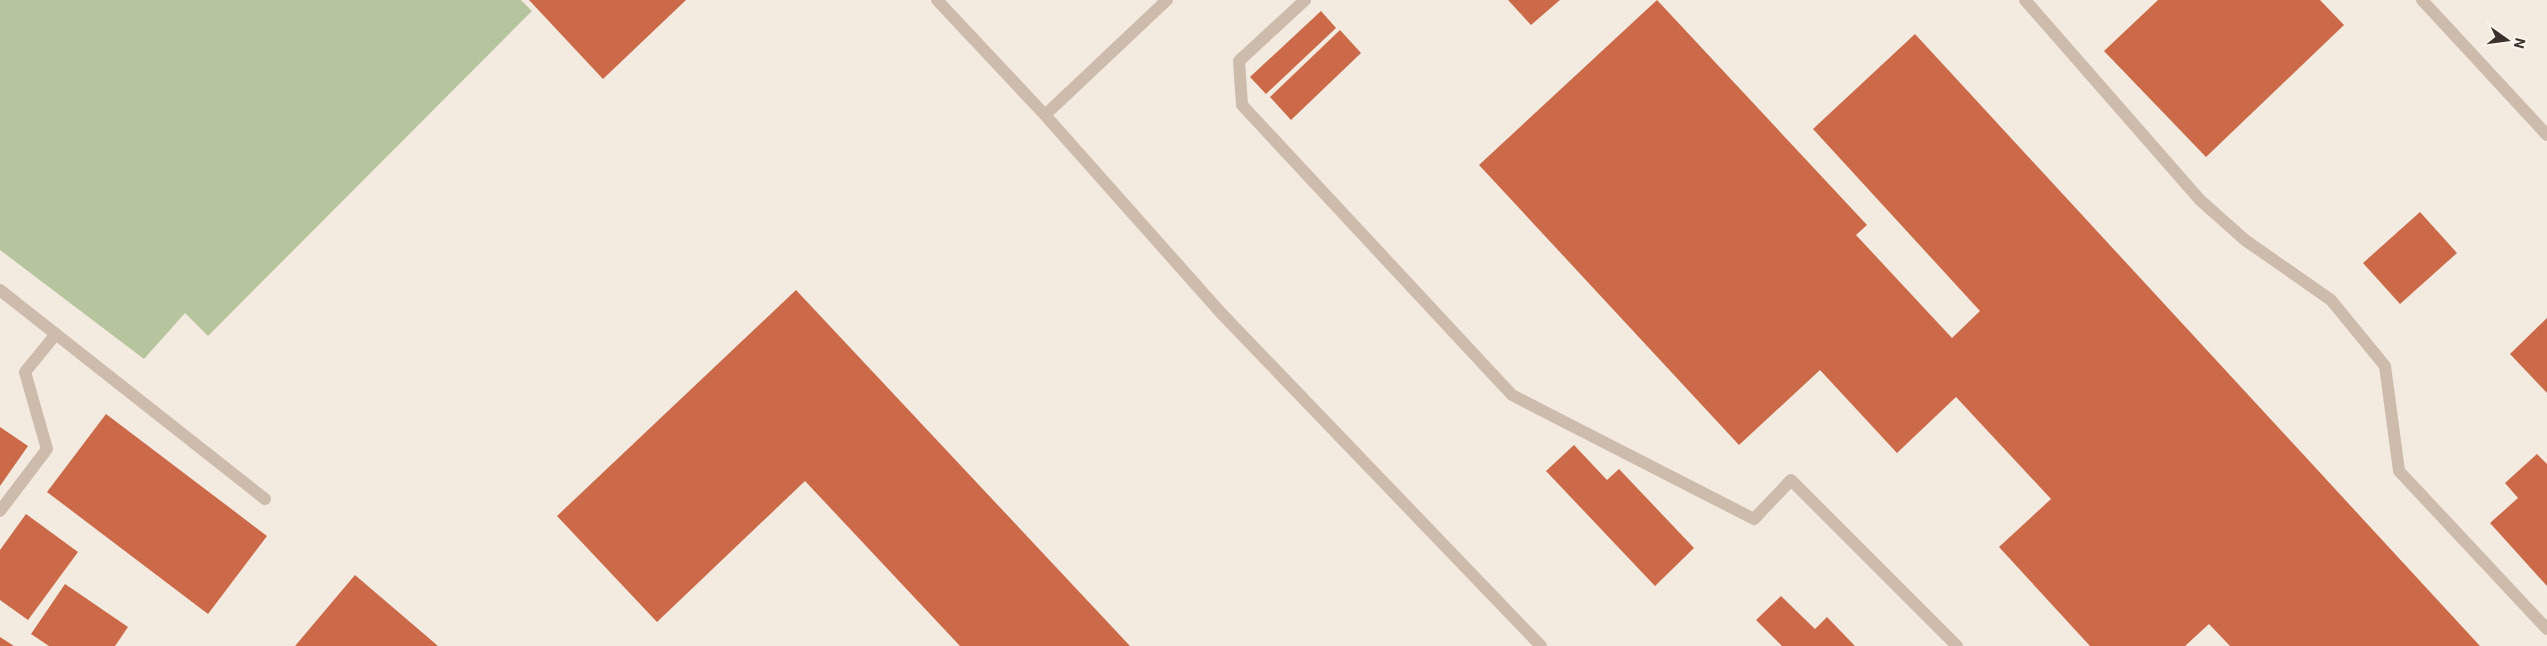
<svg xmlns="http://www.w3.org/2000/svg" width="2547" height="646" font-family="Roboto,sans-serif">
<style>
.green{fill:#b7c59f}
.building{fill:#cb6948}
.lines{fill:none;stroke-linecap:round;stroke-linejoin:round}
.service{stroke:#cdbbab;stroke-width:12}
.minor{stroke:#cdbbab;stroke-width:12}
</style>
<rect width="100%" height="100%" fill="#f4ebe0"/>
<polygon class="green" points="0,0 521,0 532,11 208,336 185,313 144,359 0,250"/>
<g class="building">
<polygon points="529,0 686,0 603,79"/>
<polygon points="1508,0 1560,0 1531,25"/>
<polygon points="1657,0 1867,225 1856,235 1952,338 1980,311 1813,129 1915,34 2480,646 2230,646 2209,624 2185,646 2090,646 1999,547 2051,499 1956,397 1897,453 1820,370 1739,445 1479,165"/>
<polygon points="2158,0 2320,0 2344,25 2206,157 2104,51"/>
<polygon points="1321,11 1336,28 1266,94 1250,77"/>
<polygon points="1340,30 1361,53 1291,120 1270,97"/>
<polygon points="2420,212 2457,253 2400,304 2363,263"/>
<polygon points="796,290 1130,646 960,646 805,481 657,622 557,516"/>
<polygon points="2547,318 2547,393 2510,354"/>
<polygon points="106,414 267,536 208,614 47,492"/>
<polygon points="0,427 28,446 0,486"/>
<polygon points="1574,445 1607,480 1619,469 1694,548 1655,586 1546,471"/>
<polygon points="2537,454 2547,464 2547,586 2490,523 2518,498 2505,483"/>
<polygon points="26,514 78,552 28,620 0,600 0,550"/>
<polygon points="355,575 438,646 295,646"/>
<polygon points="65,584 128,627 115,646 49,646 31,634"/>
<polygon points="1781,596 1815,629 1827,617 1855,646 1782,646 1756,620"/>
<polygon points="0,637 14,646 0,646"/>
</g>
<g class="lines">
<g class="service">
<polyline points="1305,0 1239,61 1242,105 1512,395 1754,519 1791,480 1957,646"/>
<polyline points="2025,0 2200,200 2245,240 2331,300 2385,366 2399,471 2547,629"/>
<polyline points="0,290 265,499"/>
<polyline points="1221,313 1541,646"/>
<polyline points="0,511 47,449 25,372 56,334"/>
</g>
<g class="minor">
<polyline points="937,0 1045,115 1221,313"/>
<polyline points="2422,0 2547,135"/>
<polyline points="1045,115 1167,0"/>
</g>
</g>
<g transform="translate(2507 40) rotate(104)" stroke="#fbf5ed" stroke-width="4" paint-order="stroke">
<path d="M0-4L9 19L0 12L-9 19Z" fill="#3b302a"/>
<text y="-8" font-size="14" font-weight="bold" text-anchor="middle" fill="#3b302a">N</text>
</g>
</svg>
